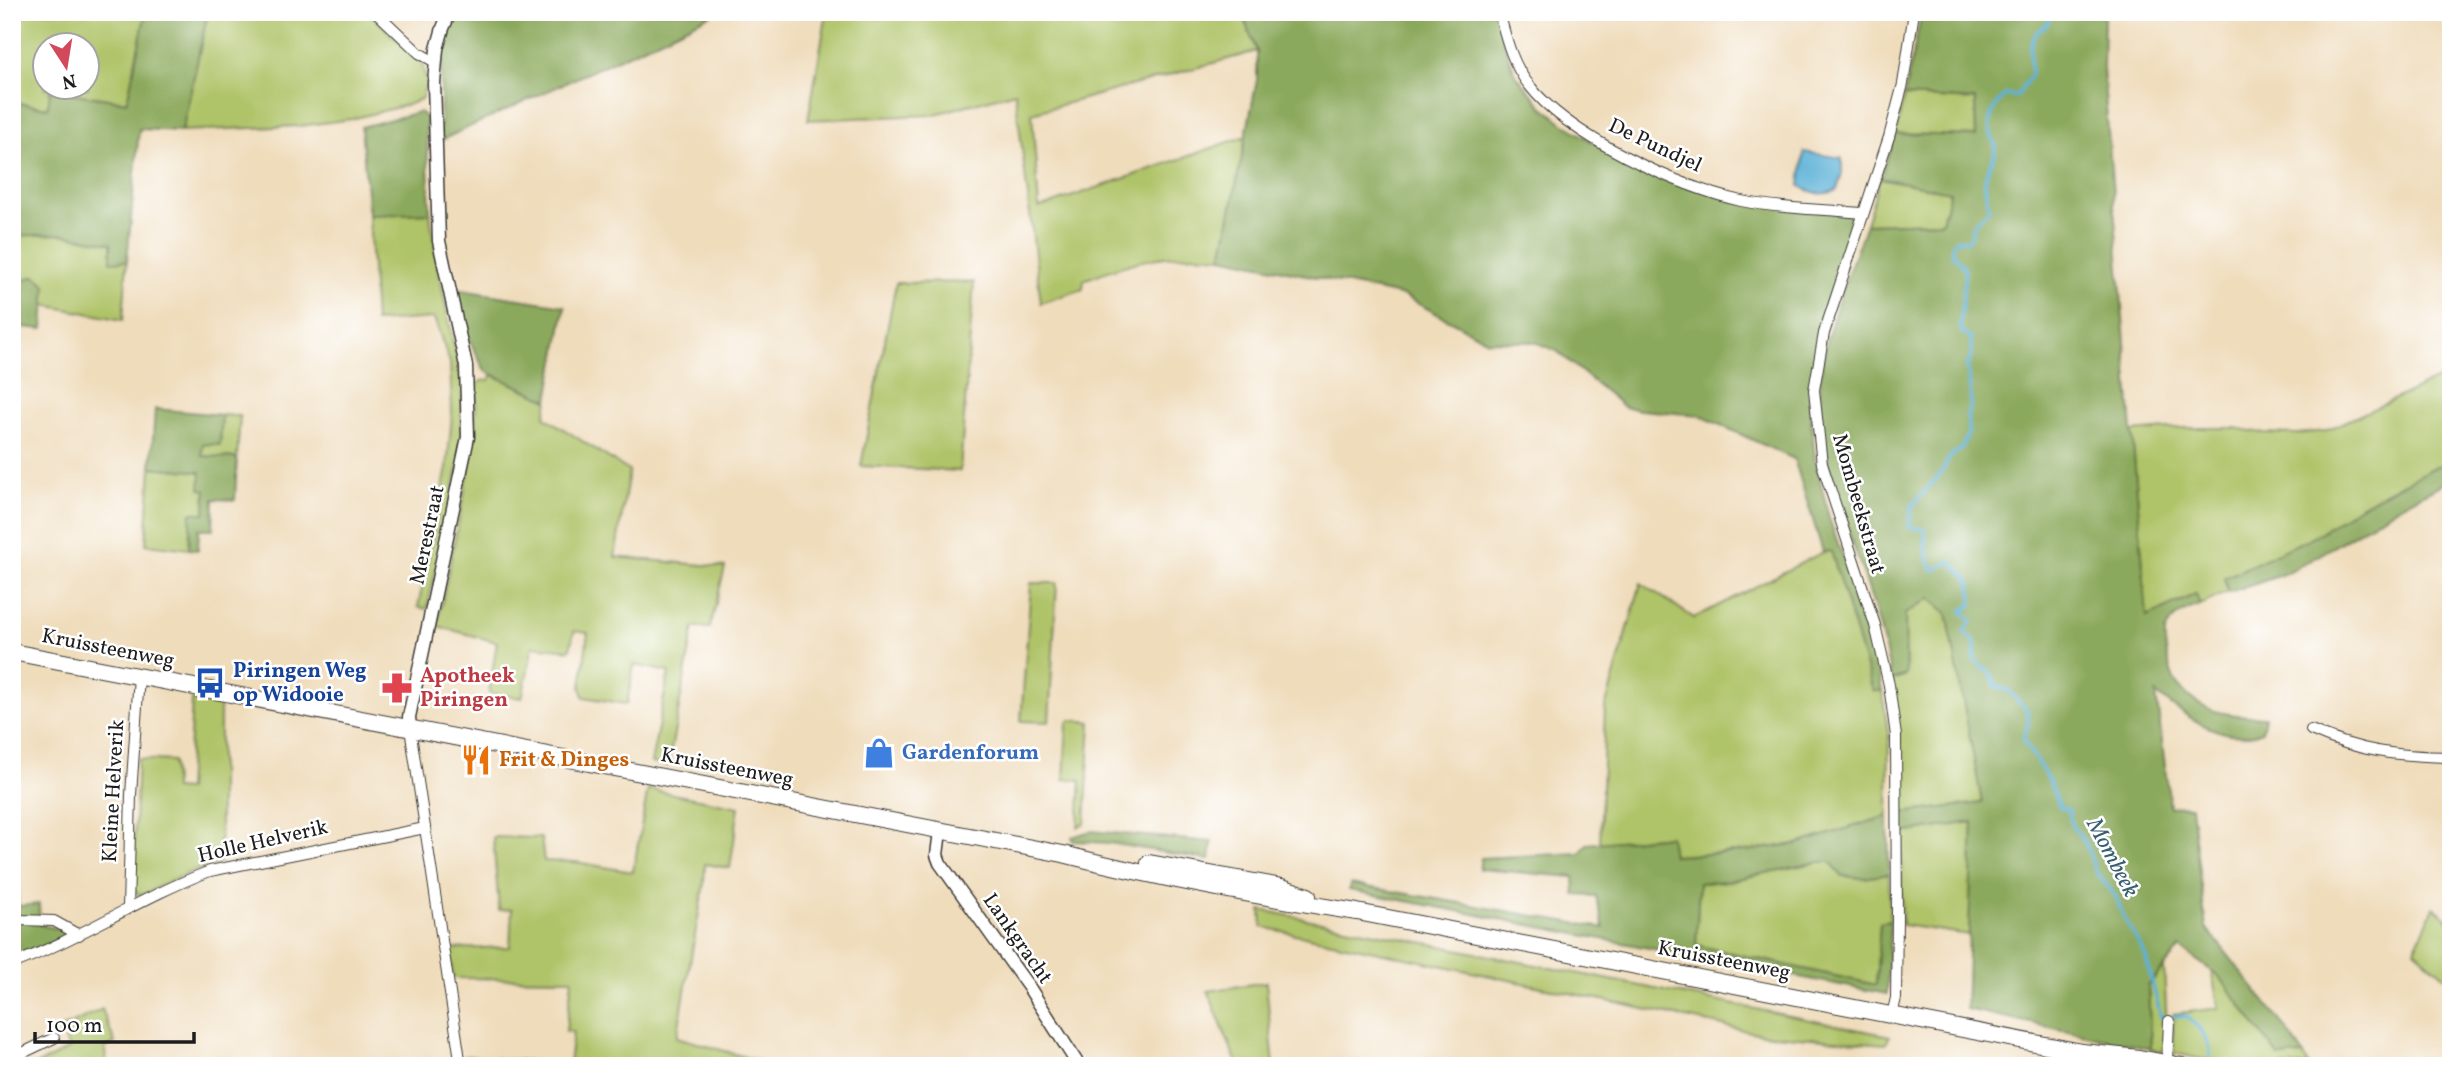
<svg xmlns="http://www.w3.org/2000/svg" width="2463" height="1078" font-family="Vollkorn,serif">
<style>
.green{fill:#afc368;stroke:#667042;stroke-width:2;fill-rule:evenodd}
.forest{fill:#8ba95c;stroke:#54623c;stroke-width:2}
.water{fill:#5bb1d7;stroke:#3c667a;stroke-width:2}
.lines{fill:none;stroke-linecap:round;stroke-linejoin:round}
.stream{stroke:#5bb1d7;stroke-width:3.5}
.minor-casing{stroke:#3c3934;stroke-width:12}
.tertiary-casing{stroke:#3c3934;stroke-width:15}
.primary-casing{stroke:#3c3934;stroke-width:18}
.minor{stroke:#fff;stroke-width:10}
.tertiary{stroke:#fff;stroke-width:12}
.primary{stroke:#fff;stroke-width:16}
.labels{text-anchor:middle;dominant-baseline:central;stroke-width:5;stroke-linejoin:round;paint-order:stroke}
.street-label{font-size:21px;fill:#1c1c1c;stroke:#fff}
.transit-label{font-size:21px;font-weight:bold;fill:#164399;stroke:#fff;text-anchor:start}
.health-label{font-size:21px;font-weight:bold;fill:#be3a42;stroke:#fff;text-anchor:start}
.shop-label{font-size:21px;font-weight:bold;fill:#366cbe;stroke:#fff;text-anchor:start}
.food-label{font-size:21px;font-weight:bold;fill:#c56008;stroke:#fff;text-anchor:start}
.water-label{font-size:23px;font-style:italic;fill:#385f70;stroke:#fff}
</style>
<rect width="100%" height="100%" fill="#fff"/>
<filter id="ink" filterUnits="userSpaceOnUse"><feTurbulence type="fractalNoise" baseFrequency=".0143" numOctaves="2"/><feDisplacementMap in="SourceGraphic" scale="14" xChannelSelector="R" yChannelSelector="G"/><feConvolveMatrix kernelMatrix="1 2 1 2 8 2 1 2 1" color-interpolation-filters="sRGB"/></filter>
<filter id="wash" filterUnits="userSpaceOnUse"><feTurbulence type="fractalNoise" baseFrequency=".00686" numOctaves="4" result="noise"/><feDisplacementMap in="SourceGraphic" scale="28" xChannelSelector="R" yChannelSelector="G"/><feGaussianBlur stdDeviation="1.57" result="paint"/><feColorMatrix in="noise" values="0 0 0 0 0 0 0 0 0 0 0 0 0 0 0 0 0 1.4 0 .05"/><feComposite in="paint" operator="in"/></filter>
<g filter="url(#wash)">
<rect width="100%" height="100%" fill="#efdcbb"/>
<g class="green">
<path d="M 12,12 L 146,12 L 127,102 L 51,90 L 48,108 L 12,102 ZM 46,46 L 88,46 L 88,88 L 46,88 Z"/>
<polygon points="208,12 368,12 422,63 427,83 421,99 410,104 352,119 300,126 182,131"/>
<path d="M 827,12 L 1241,12 L 1257,51 L 1032,113 L 1039,208 L 1246,136 L 1222,257 C 1170,251 1131,261 1084,280 L 1083,289 L 1041,303 L 1015,92 L 932,115 L 808,120 Z"/>
<polygon points="1904,96 1975,100 1976,136 1896,134"/>
<polygon points="1880,178 1950,192 1942,222 1866,224"/>
<polygon points="430,213 437,264 462,383 462,450 427,609 418,607 447,468 452,414 450,363 434,318 375,322 369,215"/>
<polygon points="23,234 60,234 112,243 111,261 127,261 123,320 44,305 46,285 12,284 12,236"/>
<polygon points="974,282 960,471 861,466 896,283"/>
<polygon points="2451,373 2451,461 2431,469 2358,507 2317,535 2224,578 2228,592 2200,605 2195,594 2147,618 2132,432 2180,428 2235,428 2262,433 2297,434 2325,431"/>
<polygon points="492,375 548,400 545,417 629,471 615,557 725,567 710,628 694,627 668,766 651,763 669,672 634,665 627,704 584,697 581,687 588,633 574,631 570,650 533,646 522,698 489,693 497,642 437,626 473,451 477,385 481,381 489,380"/>
<polygon points="222,415 240,416 237,458 202,456 202,444 220,445"/>
<polygon points="151,467 201,472 206,490 205,513 191,513 189,549 146,544"/>
<polygon points="1831,551 1873,691 1882,691 1889,739 1888,816 1797,844 1737,852 1673,856 1669,836 1600,843 1605,708 1641,583 1694,618 1823,552"/>
<polygon points="1031,583 1057,583 1049,722 1021,721"/>
<polygon points="1930,598 1947,613 1982,803 1901,813 1899,733 1892,680 1906,675 1905,614"/>
<polygon points="192,700 220,705 220,863 188,873 140,896 132,889 138,759 173,761 174,789 187,790"/>
<polygon points="1071,720 1091,722 1085,824 1078,827 1081,780 1064,779 1067,723"/>
<polygon points="648,789 739,807 730,868 705,864 704,884 677,1037 776,1066 467,1066 465,1056 569,1064 573,1032 566,1031 572,979 453,978 450,949 510,947 512,909 499,910 493,837 541,838 544,861 576,862 633,872"/>
<polygon points="1973,822 1969,935 1902,925 1901,833"/>
<polygon points="1818,862 1831,862 1842,876 1864,878 1889,874 1890,921 1880,924 1876,985 1696,946 1699,883 1728,881"/>
<polygon points="2434,907 2451,922 2451,982 2415,950"/>
<polygon points="1261,910 1890,1036 1885,1044 1761,1034 1262,927"/>
<polygon points="2164,967 2167,1028 2163,1052 2151,1049 2148,986"/>
<polygon points="2211,970 2220,977 2279,1057 2304,1055 2309,1066 2233,1066 2174,1053 2173,1014 2219,1008"/>
<path d="M 1266,982 L 1274,1066 L 1238,1066 C 1228,1040 1217,1016 1208,991 Z"/>
<polygon points="102,1009 115,1043 105,1048 106,1066 34,1066 69,1049 60,1029"/>
</g>
<g class="forest">
<polygon points="146,12 208,12 182,131 139,129 127,261 111,262 111,243 60,234 12,236 12,102 48,108 50,90 127,102"/>
<path d="M 459,12 L 716,12 C 625,58 531,97 440,141 L 442,49 Z"/>
<polygon points="1241,12 1495,12 1509,58 1516,75 1542,106 1563,123 1602,148 1687,187 1852,215 1856,219 1828,307 1812,370 1810,408 1815,459 1829,518 1873,642 1882,691 1873,691 1831,551 1823,552 1794,459 1699,415 1640,410 1624,407 1557,351 1535,342 1488,341 1404,296 1222,257 1257,80 1257,51"/>
<path d="M 1922,12 L 2106,12 L 2104,16 L 2103,69 L 2147,617 L 2196,594 L 2200,605 C 2188,609 2171,616 2166,630 C 2162,639 2170,675 2176,683 C 2180,689 2190,698 2196,702 C 2216,716 2241,715 2265,717 L 2262,731 C 2226,747 2182,714 2156,693 L 2170,807 L 2191,806 L 2206,927 L 2287,1030 L 2304,1055 L 2279,1057 L 2220,977 L 2180,948 L 2148,986 L 2151,1049 L 1966,1009 L 1973,822 L 1901,833 L 1901,813 L 1982,803 L 1947,613 L 1930,598 L 1905,614 L 1906,675 L 1892,680 C 1887,659 1883,637 1877,617 C 1856,540 1817,471 1820,389 C 1821,337 1849,273 1866,224 L 1942,222 L 1950,192 L 1880,178 L 1896,134 L 1976,136 L 1975,100 L 1904,96 Z"/>
<polygon points="419,112 426,117 430,213 369,215 361,127"/>
<polygon points="35,276 46,285 43,329 12,326 12,284"/>
<polygon points="454,289 565,306 548,400 485,371 462,326"/>
<polygon points="155,409 222,415 220,445 203,444 202,456 237,458 235,500 214,499 213,529 199,529 198,550 189,549 191,513 205,513 206,490 200,489 201,472 151,467"/>
<path d="M 2451,461 L 2451,481 C 2395,504 2348,541 2294,569 C 2274,579 2250,586 2228,592 L 2224,578 L 2317,535 L 2358,507 L 2431,469 Z"/>
<polygon points="1888,816 1889,874 1864,878 1842,876 1831,862 1818,862 1728,881 1699,883 1696,945 1876,985 1880,923 1890,921 1887,994 1349,890 1350,884 1604,928 1596,896 1575,895 1574,877 1479,869 1481,858 1580,853 1587,844 1670,836 1673,856 1737,852 1797,844"/>
<polygon points="1091,831 1212,842 1210,860 1109,843 1073,841 1072,837"/>
<polygon points="12,855 18,856 18,906 39,904 40,925 61,929 70,937 14,960"/>
</g>
<path class="water" d="M 1804,152 L 1842,158 L 1842,173 L 1837,190 C 1822,196 1814,194 1800,186 Z"/>
<g class="lines">
<g class="stream">
<path d="M 2052,12 C 2047,32 2041,24 2035,35 C 2027,48 2031,60 2031,75 L 2017,96 L 2005,95 C 1994,106 1986,119 1991,134 C 1993,140 1996,144 1995,150 C 1994,161 1988,166 1986,176 C 1983,187 1987,197 1989,209 L 1973,225 L 1971,237 L 1967,241 L 1957,239 C 1943,252 1960,259 1965,270 L 1960,326 L 1963,334 L 1971,338 L 1972,355 L 1967,366 L 1970,388 L 1971,404 L 1967,416 L 1969,431 L 1962,448 L 1950,457 L 1941,473 L 1912,506 L 1909,527 L 1923,529 L 1926,532 L 1925,545 L 1931,568 L 1934,570 L 1951,561 C 1964,579 1975,576 1971,605 L 1962,611 L 1972,621 L 1964,631 L 1965,634 C 1979,642 1975,646 1974,660 L 1991,674 L 1996,686 L 2009,691 L 2028,711 L 2028,726 L 2023,740 L 2048,779 L 2060,807 L 2069,810 L 2071,824 L 2086,844 L 2096,872 L 2116,897 L 2123,916 L 2145,954 L 2161,1017 L 2165,1017"/>
<path d="M 2174,1016 L 2187,1016 C 2199,1029 2212,1038 2210,1058"/>
</g>
</g>
</g>
<g filter="url(#ink)">
<g class="lines">
<g class="minor-casing">
<g id="minor">
<polyline points="376,12 419,53 435,62"/>
<path d="M 1499,12 C 1506,38 1512,64 1529,85 C 1568,136 1678,187 1741,201 C 1780,209 1822,209 1862,213"/>
<polyline points="410,728 461,1066"/>
<path d="M 2311,730 C 2360,752 2397,756 2451,757"/>
<polyline points="128,908 131,795 139,676"/>
<polyline points="18,920 54,921 79,935"/>
<path d="M 12,964 C 81,938 141,897 210,871 L 425,828"/>
<polyline points="1892,1015 1896,998 1897,918 1896,736 1889,685 1875,625 1822,464 1814,390 1824,333 1889,137 1903,84 1914,12"/>
<polyline points="12,1058 54,1038"/>
<polyline points="2167,1066 2169,1021"/>
</g>
</g>
<g class="tertiary-casing">
<g id="tertiary">
<polyline points="410,728 409,717 468,437 466,366 439,241 434,83 437,49 443,28 450,12"/>
<polyline points="940,831 937,855 940,863 1030,989 1079,1066"/>
</g>
</g>
<g class="primary-casing">
<g id="primary">
<path d="M 12,652 L 1063,854 C 1160,879 1258,896 1357,912 L 2082,1052 L 2139,1058 L 2182,1066"/>
<polyline points="1149,863 1282,887 1308,896"/>
</g>
</g>
<use href="#minor" class="minor"/>
<use href="#tertiary" class="tertiary"/>
<use href="#primary" class="primary"/>
</g>
</g>
<defs>
<g id="bus-bare" transform="scale(2.415)"><path d="M-5-6H5V4H4V6H2V4H-2V6H-4V4H-5ZM-3.5-4V0h7V-4ZM-3.5 1.2v1.5H-2V1.2ZM2 1.2v1.5H3.5V1.2Z" fill="#1a4fb4" stroke="#fff" stroke-width="2.5" paint-order="stroke"/></g>
<g id="pharmacy-bare" transform="scale(2.415)"><path d="M-2-6h4v4h4v4h-4v4h-4v-4h-4v-4h4Z" fill="#e0444e" stroke="#fff" stroke-width="2.5" paint-order="stroke"/></g>
<g id="shop-bare" transform="scale(2.415)"><path d="M-5-2.5h2.3a2.7 3.5 0 0 1 5.4 0H5L5.5 6h-11ZM-1.5-2.5h3a1.5 2.3 0 0 0-3 0Z" fill="#3f7fe0" stroke="#fff" stroke-width="2.5" paint-order="stroke"/></g>
<g id="restaurant-bare" transform="scale(2.415)"><path d="M-5-6h1v4h1v-4h1v4h1v-4h1v5L-1.5 .5V6h-2V.5L-5-1ZM5-6V6H3V1.5H1.5Q1.5-4 5-6Z" fill="#e8710a" stroke="#fff" stroke-width="2.5" paint-order="stroke"/></g>
</defs>
<g fill-rule="evenodd">
<use href="#bus-bare" x="210" y="683"/>
<use href="#pharmacy-bare" x="397" y="688"/>
<use href="#shop-bare" x="879" y="753"/>
<use href="#restaurant-bare" x="476" y="760"/>
</g>
<g class="labels">
<g class="street-label">
<text transform="translate(1655 146) rotate(25)">De Pundjel</text>
<text transform="translate(1858 504) rotate(74)">Mombeekstraat</text>
<text transform="translate(428 535) rotate(-78)">Merestraat</text>
<text transform="translate(108 649) rotate(11)">Kruissteenweg</text>
<text transform="translate(727 768) rotate(11)">Kruissteenweg</text>
<text transform="translate(114 791) rotate(-87)">Kleine Helverik</text>
<text transform="translate(263 842) rotate(-13)">Holle Helverik</text>
<text transform="translate(1017 939) rotate(55)">Lankgracht</text>
<text transform="translate(1724 961) rotate(11)">Kruissteenweg</text>
</g>
<g class="transit-label">
<text x="233" y="671">Piringen Weg<tspan x="233" dy="24">op Widooie</tspan></text>
</g>
<g class="health-label">
<text x="420" y="676">Apotheek<tspan x="420" dy="24">Piringen</tspan></text>
</g>
<g class="shop-label">
<text x="902" y="753">Gardenforum</text>
</g>
<g class="food-label">
<text x="499" y="760">Frit &amp; Dinges</text>
</g>
<g class="water-label">
<text transform="translate(2112 858) rotate(62)">Mombeek</text>
</g>
</g>
<rect width="2463" height="1078" fill="none" stroke="#fff" stroke-width="42"/>
<g transform="translate(66 66) rotate(168)"><circle r="33" fill="#ffffff" stroke="#a4a4a4" stroke-width="2"/>
<path d="M0-5L12 26L0 18L-12 26Z" fill="#d1495b"/>
<text y="-10" font-size="19" font-weight="bold" text-anchor="middle" fill="#1c1c1c">N</text>
</g>
<path d="M35 1032v10h159v-10" fill="none" stroke="#1c1c1c" stroke-width="3.5"/>
<text x="46" y="1032" font-size="21" fill="#1c1c1c" stroke="#ffffff" stroke-width="5" paint-order="stroke">100 m</text>
</svg>
